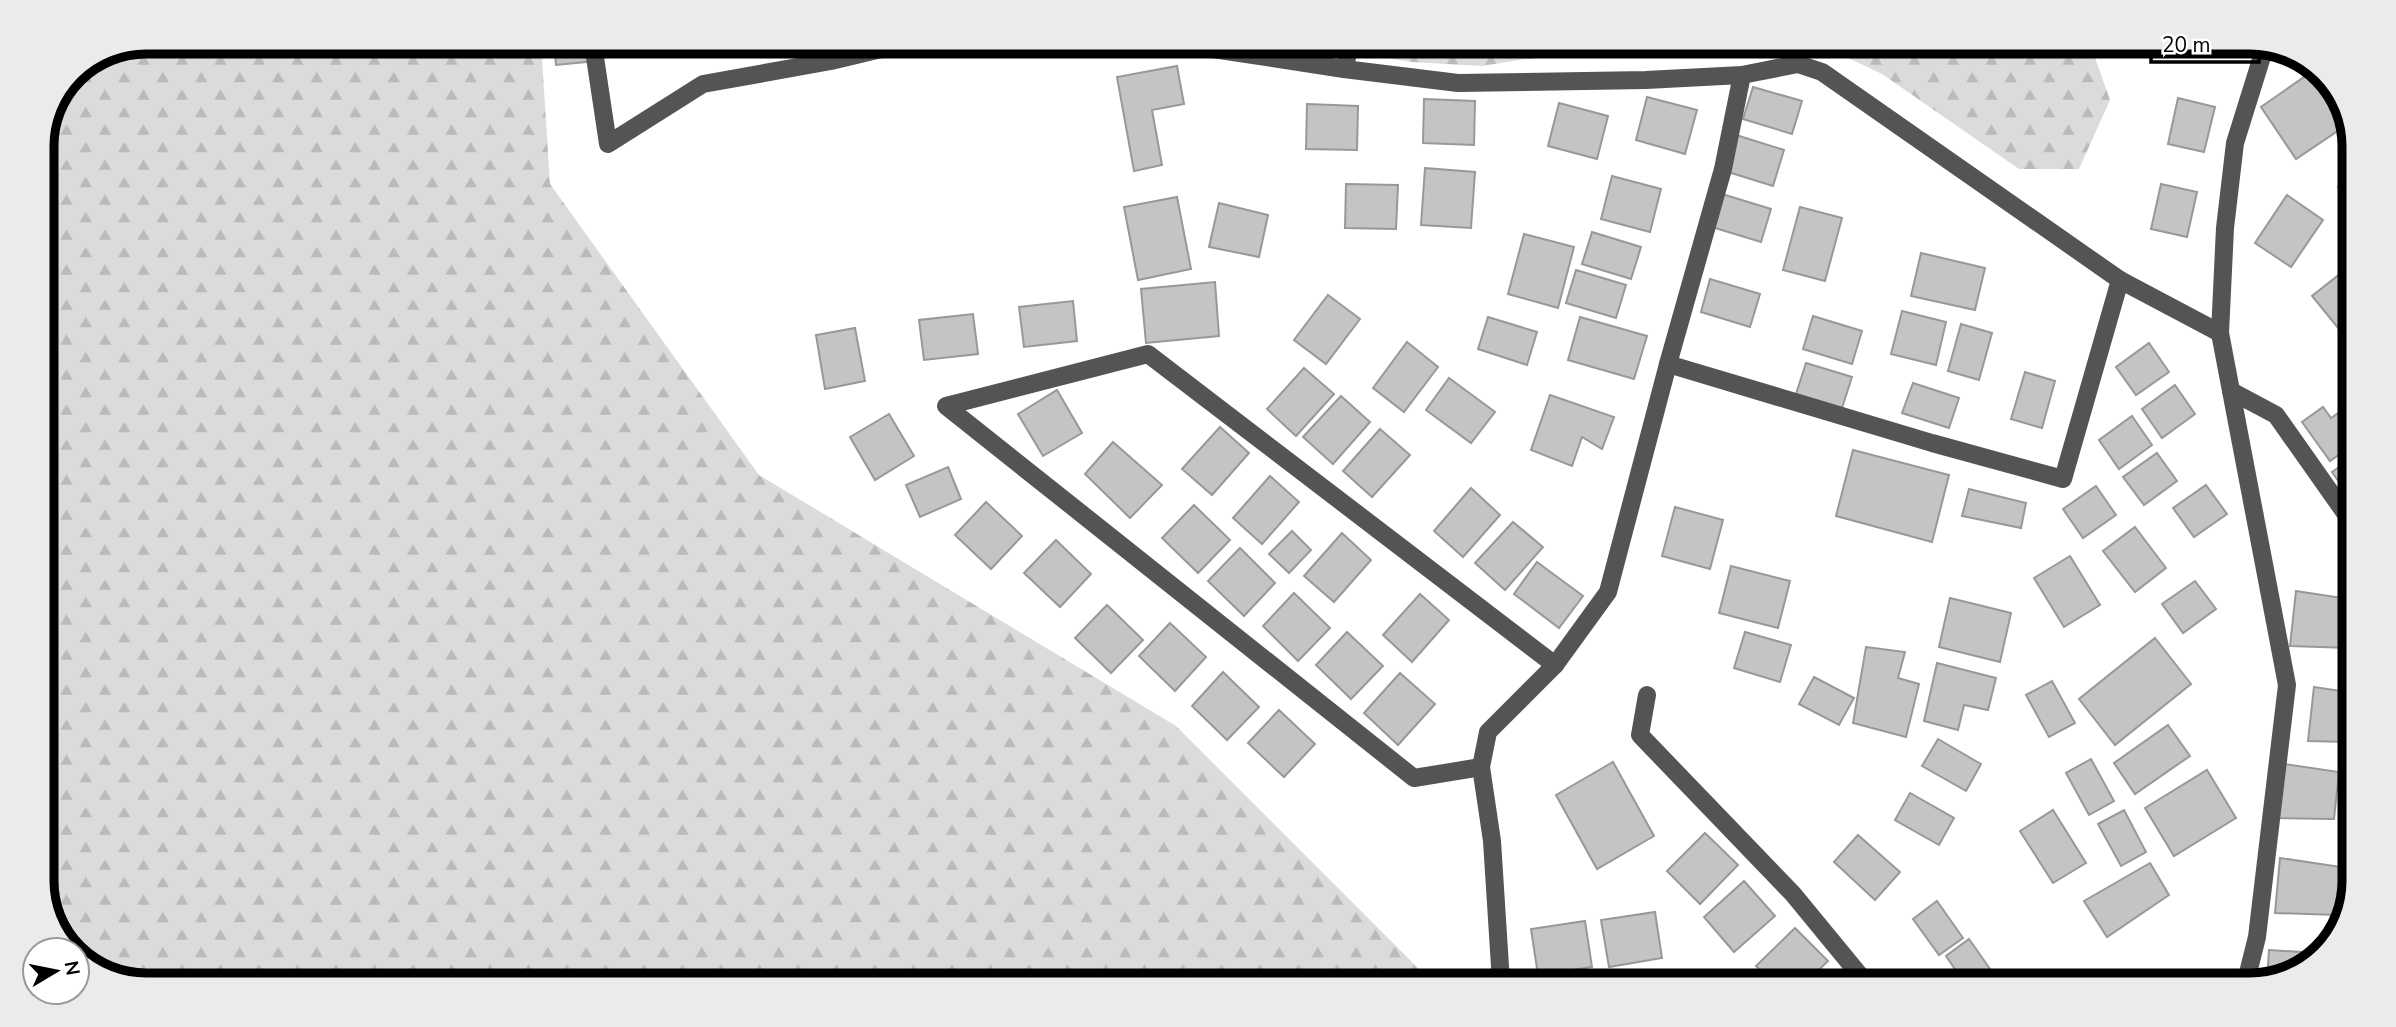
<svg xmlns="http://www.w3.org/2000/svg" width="2396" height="1027" font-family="'Nunito Sans',sans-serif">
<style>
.forest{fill:url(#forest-firs)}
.building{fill:#c4c4c4;stroke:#989898;stroke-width:2}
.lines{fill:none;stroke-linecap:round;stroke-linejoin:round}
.minor{stroke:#545454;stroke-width:18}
.rim{fill:none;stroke:#000;stroke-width:9}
</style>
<defs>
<pattern id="forest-firs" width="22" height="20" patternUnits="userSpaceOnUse" patternTransform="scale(1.75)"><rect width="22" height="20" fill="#dbdbdb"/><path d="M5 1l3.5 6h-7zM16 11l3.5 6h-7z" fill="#bababa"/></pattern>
</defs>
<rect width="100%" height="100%" fill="#fff"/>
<g class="forest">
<polygon points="146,42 541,43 550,184 759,475 1176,726 1432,982 107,977 77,954 77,950 71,950 63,944 42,888 42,140 73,72"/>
<polygon points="1376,46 1680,48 1525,59 1482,66 1412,62 1373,56"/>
<polygon points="1827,48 2092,49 2110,100 2079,169 2019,169 1882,74"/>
</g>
<g class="building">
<polygon points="554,43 595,44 596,61 556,65"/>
<polygon points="623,44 678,44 678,47 624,53"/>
<polygon points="708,44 748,44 709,50"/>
<polygon points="1177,66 1184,104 1152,110 1162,165 1134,171 1117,77"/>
<polygon points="2314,70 2336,88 2348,124 2296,159 2261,107"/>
<polygon points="1753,87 1802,101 1792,134 1743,119"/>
<polygon points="1647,97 1697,110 1685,154 1636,140"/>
<polygon points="2178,98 2215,107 2204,152 2168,144"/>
<polygon points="1424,99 1475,101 1474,145 1423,143"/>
<polygon points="1559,103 1608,116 1597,159 1548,146"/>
<polygon points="1307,104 1358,106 1357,150 1306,149"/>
<polygon points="1736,135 1784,150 1773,186 1725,171"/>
<polygon points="2354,164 2353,198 2338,187"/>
<polygon points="1425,168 1475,172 1471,228 1421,225"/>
<polygon points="1612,176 1661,189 1650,232 1601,219"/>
<polygon points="1346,184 1398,185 1396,229 1345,228"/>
<polygon points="2161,184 2197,192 2187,237 2151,229"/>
<polygon points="1722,194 1771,209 1761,242 1712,227"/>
<polygon points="2287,195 2323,220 2291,267 2255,243"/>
<polygon points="1177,197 1191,269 1138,280 1124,207"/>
<polygon points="1219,203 1268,215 1259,257 1209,247"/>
<polygon points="1800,207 1842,218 1825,281 1783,270"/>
<polygon points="1592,232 1641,247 1631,279 1582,264"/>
<polygon points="1524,234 1574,247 1558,308 1508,294"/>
<polygon points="1921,253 1985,268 1975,310 1911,296"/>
<polygon points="2350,266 2353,270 2352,319 2339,329 2312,296"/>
<polygon points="1576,270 1626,285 1616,318 1566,303"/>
<polygon points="1710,279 1760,294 1750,327 1701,312"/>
<polygon points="1215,282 1219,336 1146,343 1141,289"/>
<polygon points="1328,295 1360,319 1326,364 1294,340"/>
<polygon points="1073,301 1077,341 1024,347 1019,307"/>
<polygon points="1902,311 1946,322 1936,365 1891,354"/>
<polygon points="973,314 978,354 924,360 919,320"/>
<polygon points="1813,316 1862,331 1852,364 1803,349"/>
<polygon points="1488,317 1537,332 1527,365 1478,349"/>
<polygon points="1580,317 1647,336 1634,379 1568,360"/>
<polygon points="1961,324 1992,333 1979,380 1948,371"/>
<polygon points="855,328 865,381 825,389 816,335"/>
<polygon points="1407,342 1438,367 1404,412 1373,388"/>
<polygon points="2149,343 2169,372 2136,395 2116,367"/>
<polygon points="1806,363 1852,377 1842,408 1796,394"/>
<polygon points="1304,368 1334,394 1296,436 1267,409"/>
<polygon points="2025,372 2055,381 2042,428 2011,419"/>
<polygon points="1449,378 1495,412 1471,443 1426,410"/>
<polygon points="1913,383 1959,398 1949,428 1902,413"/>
<polygon points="2175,385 2195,414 2162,438 2142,409"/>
<polygon points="1057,390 1082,433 1043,456 1018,414"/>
<polygon points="1550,395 1614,417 1602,449 1582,437 1572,466 1531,450"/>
<polygon points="1341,396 1370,422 1333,464 1303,437"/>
<polygon points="2348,406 2351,410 2351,446 2330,461 2302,422 2323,407 2331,418"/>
<polygon points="889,414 914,456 875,480 850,437"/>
<polygon points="2132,416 2152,445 2119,469 2099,440"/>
<polygon points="1220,427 1249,453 1212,495 1182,469"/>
<polygon points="1380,429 1410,455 1372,497 1343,471"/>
<polygon points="1113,442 1162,485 1130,518 1085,474"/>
<polygon points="1853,450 1949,475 1932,542 1836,516"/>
<polygon points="2157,453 2177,481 2144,505 2123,477"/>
<polygon points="2351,459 2350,498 2332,472"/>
<polygon points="948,467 961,499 920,517 906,485"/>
<polygon points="1270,476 1299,502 1262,544 1233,518"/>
<polygon points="2206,485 2227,514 2194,537 2173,508"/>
<polygon points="2096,486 2116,515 2083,538 2063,509"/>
<polygon points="1471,488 1500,515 1463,557 1434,531"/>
<polygon points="1969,489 2026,503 2021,528 1962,516"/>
<polygon points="986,502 1022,536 991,569 955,535"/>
<polygon points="1194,505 1230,540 1198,573 1162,538"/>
<polygon points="1675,507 1723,520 1710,569 1662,556"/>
<polygon points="1513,522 1543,547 1505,590 1475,563"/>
<polygon points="2135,527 2166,568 2135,592 2103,551"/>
<polygon points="1292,531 1311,550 1289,573 1269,554"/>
<polygon points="1342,533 1371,560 1334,602 1304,576"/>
<polygon points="1056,540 1091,574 1060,607 1024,573"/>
<polygon points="1240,548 1275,583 1244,616 1208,581"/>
<polygon points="2070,556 2100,605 2064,627 2034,578"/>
<polygon points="1537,562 1583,596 1559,628 1514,594"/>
<polygon points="1731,566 1790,581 1778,628 1719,613"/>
<polygon points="2195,581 2216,609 2183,633 2162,604"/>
<polygon points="2296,591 2349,599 2349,648 2290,646"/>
<polygon points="1294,593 1330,628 1298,661 1263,626"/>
<polygon points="1420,594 1449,620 1412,662 1383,635"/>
<polygon points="1950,598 2011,613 2000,662 1939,647"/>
<polygon points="1107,605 1143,640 1111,673 1075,638"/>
<polygon points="1170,623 1206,657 1175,691 1139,656"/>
<polygon points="1347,632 1383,666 1351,699 1316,665"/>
<polygon points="1745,632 1791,645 1780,682 1734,668"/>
<polygon points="2155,638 2191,684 2115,745 2079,699"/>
<polygon points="1866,647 1905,652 1898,678 1919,684 1906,737 1853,723"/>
<polygon points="1937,663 1996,678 1988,710 1964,705 1958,730 1924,721"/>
<polygon points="1223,672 1259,707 1227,740 1192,706"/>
<polygon points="1400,673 1435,704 1398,745 1364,713"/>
<polygon points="1814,677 1854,698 1839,725 1799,704"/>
<polygon points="2052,681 2075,723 2049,737 2026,695"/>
<polygon points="2314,687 2348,692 2348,742 2308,741"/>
<polygon points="1279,710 1315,744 1284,777 1248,743"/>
<polygon points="2168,725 2190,756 2135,794 2114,763"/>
<polygon points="1938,739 1981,764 1966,791 1922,766"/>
<polygon points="2091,759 2114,801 2089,815 2066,773"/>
<polygon points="1613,762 1654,836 1597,869 1556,795"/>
<polygon points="2278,763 2339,772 2334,819 2273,818"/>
<polygon points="2207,770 2236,818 2174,856 2145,808"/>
<polygon points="1910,793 1954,818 1939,845 1895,820"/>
<polygon points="2053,810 2086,863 2053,883 2020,831"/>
<polygon points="2124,810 2146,852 2121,866 2098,824"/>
<polygon points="1705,833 1738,865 1700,904 1667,871"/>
<polygon points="1858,835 1900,872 1875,900 1834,862"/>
<polygon points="2280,858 2341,867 2336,915 2275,913"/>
<polygon points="2150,863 2169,895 2107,937 2084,901"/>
<polygon points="1744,881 1775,916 1734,952 1704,917"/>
<polygon points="1937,901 1963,938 1939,955 1913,919"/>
<polygon points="1655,912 1662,958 1609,967 1601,920"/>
<polygon points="1585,921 1592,967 1538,975 1531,929"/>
<polygon points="1795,928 1828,961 1805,983 1773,983 1756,966"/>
<polygon points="1969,939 1995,976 1984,984 1965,984 1946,956"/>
<polygon points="2269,950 2319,953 2308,967 2267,980"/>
<polygon points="2177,975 2183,985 2160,985"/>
</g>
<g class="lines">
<g class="minor">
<polyline points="593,44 608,144 703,84 831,61 898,45"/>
<polyline points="1203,46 1213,49 1344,69 1458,83 1646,80 1742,75 1798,64 1822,72 2120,280 2220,333"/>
<polyline points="1344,69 1350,46"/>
<polyline points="1668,364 1932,443 2063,479 2120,280"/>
<polyline points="2231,391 2276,415 2350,520"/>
<polyline points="1647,695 1640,735 1793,894 1867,984"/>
<polyline points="1481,767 1414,778 946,406 1148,354 1555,665"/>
<polyline points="1501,982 1492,841 1481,767 1488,732 1555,665 1608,592 1668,364 1723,169 1742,75"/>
<polyline points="2245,985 2257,937 2287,685 2220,333 2225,228 2235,143 2264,50"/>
</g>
</g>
<path d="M0 0H2396V1027H0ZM146 54H2250A92 92 0 0 1 2342 146V881A92 92 0 0 1 2250 973H146A92 92 0 0 1 54 881V146A92 92 0 0 1 146 54Z" fill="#ebebeb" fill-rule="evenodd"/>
<path class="rim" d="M146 54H2250A92 92 0 0 1 2342 146V881A92 92 0 0 1 2250 973H146A92 92 0 0 1 54 881V146A92 92 0 0 1 146 54Z"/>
<g transform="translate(56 971) rotate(80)"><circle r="33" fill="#ffffff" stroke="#999999" stroke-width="2"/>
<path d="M0-5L12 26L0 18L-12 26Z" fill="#000000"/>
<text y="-10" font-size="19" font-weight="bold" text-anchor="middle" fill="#000000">N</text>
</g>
<path d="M2151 52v10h108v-10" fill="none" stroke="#000000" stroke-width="3.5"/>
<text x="2162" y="52" font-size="21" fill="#000000" stroke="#ffffff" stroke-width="5" paint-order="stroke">20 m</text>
</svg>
